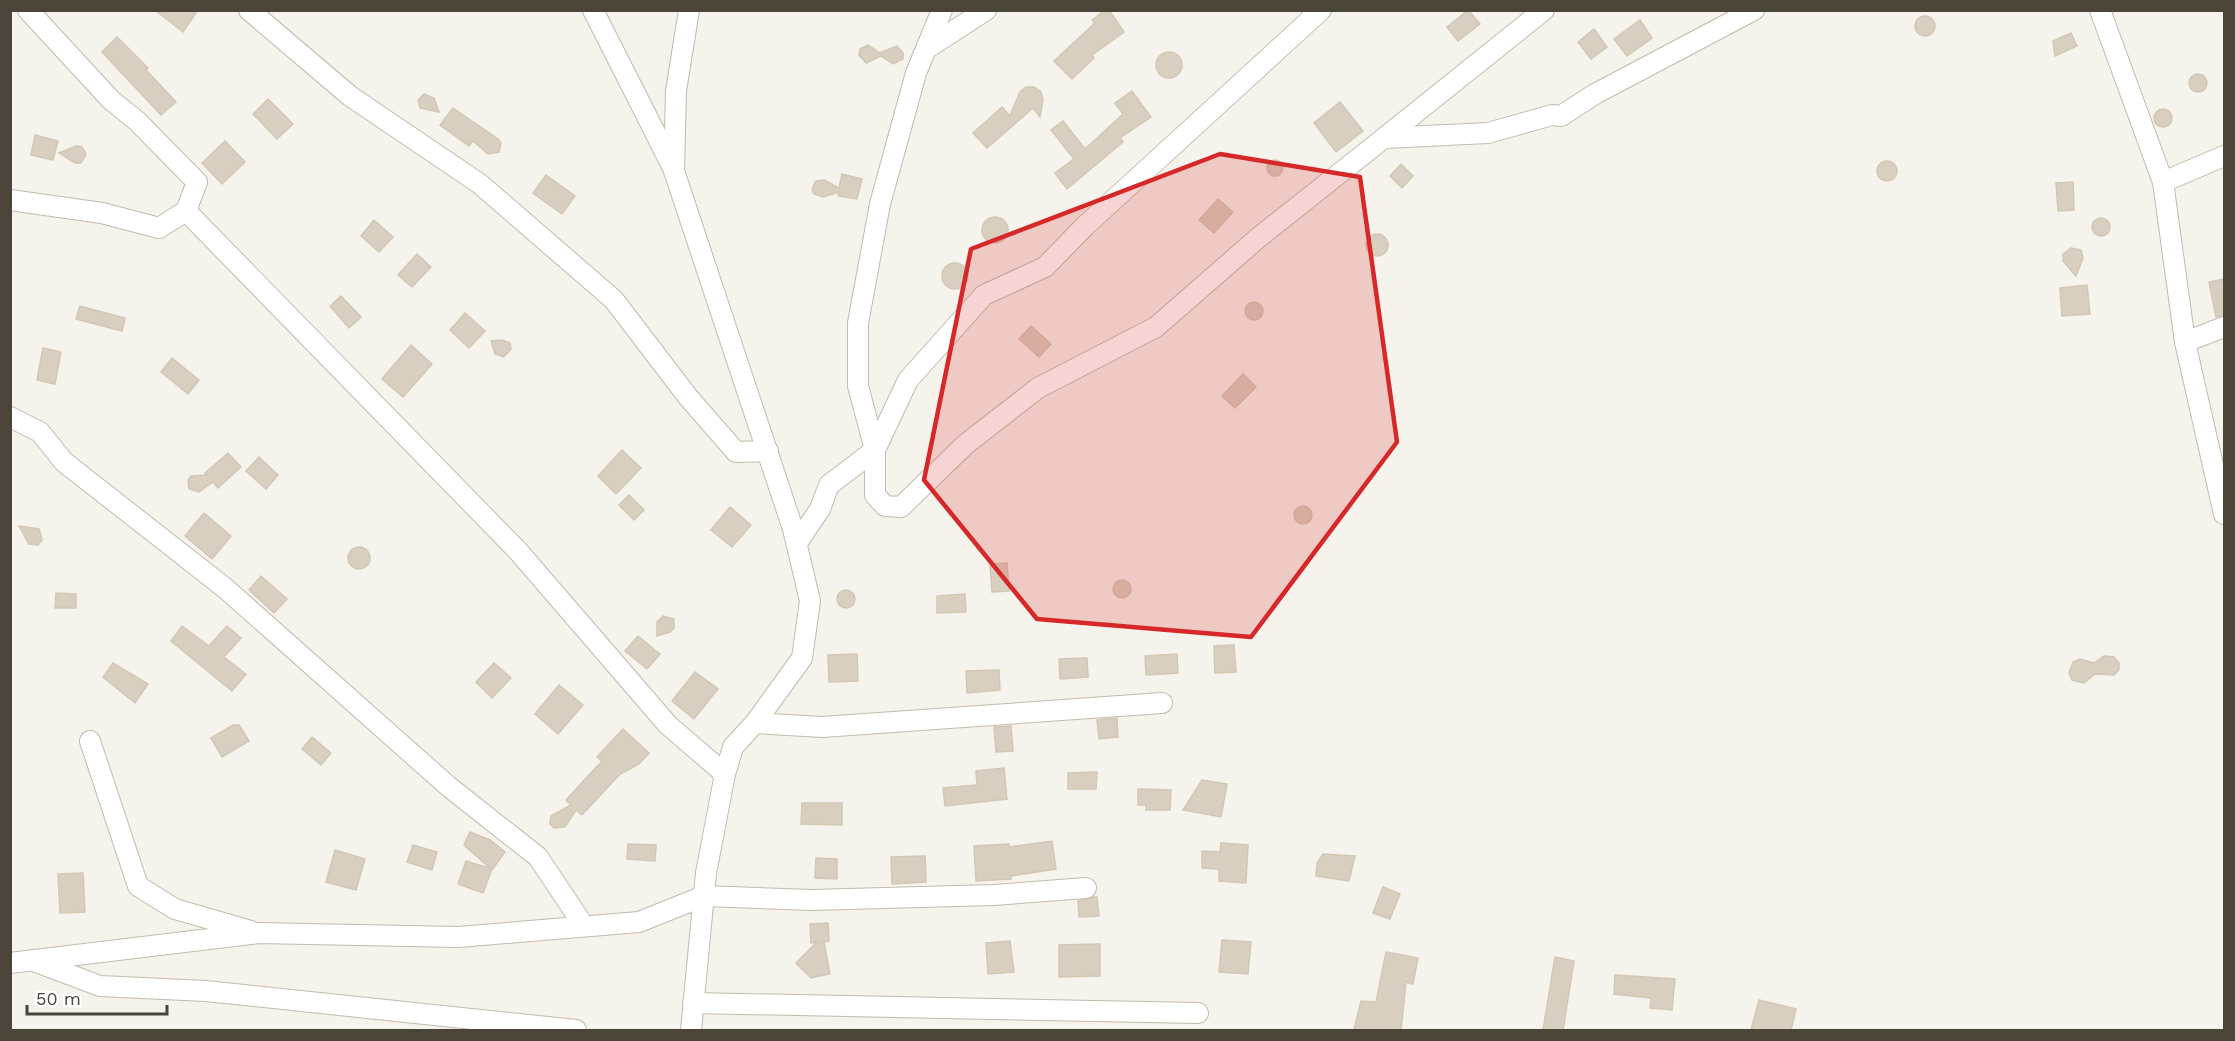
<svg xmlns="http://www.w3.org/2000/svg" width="2235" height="1041" font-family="'Work Sans',sans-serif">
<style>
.building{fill:#d8cfc1;stroke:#d3c7b4;stroke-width:1.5}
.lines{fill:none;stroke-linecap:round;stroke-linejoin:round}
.minor-casing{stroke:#c2bbae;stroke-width:22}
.minor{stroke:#fff;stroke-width:20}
.marked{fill:#d62828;fill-opacity:0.2;stroke:#d62828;stroke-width:4.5;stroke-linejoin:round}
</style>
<rect width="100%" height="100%" fill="#f6f3ec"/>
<g class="building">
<polygon points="155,10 198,10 183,32"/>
<polygon points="1105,10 1109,10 1124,32 1092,55 1094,58 1072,79 1054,61 1095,23 1092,20"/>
<polygon points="1468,10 1480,24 1458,41 1447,27"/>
<circle cx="1925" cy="26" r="10"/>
<polygon points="1640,20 1652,38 1627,56 1614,39"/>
<polygon points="1594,29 1607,47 1591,59 1578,42"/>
<polygon points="2071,33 2077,46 2055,56 2053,41"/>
<polygon points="117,37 148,68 146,70 176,102 161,115 102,52"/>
<polygon points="868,45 880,53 897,46 903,53 903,59 893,64 881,56 866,63 859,55 860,49"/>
<circle cx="1169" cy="65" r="13"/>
<circle cx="2198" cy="83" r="9"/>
<polygon points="1026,87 1034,87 1041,92 1043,99 1040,117 1033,108 987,148 973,133 1002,107 1010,116 1020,92"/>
<polygon points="1132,91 1151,117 1120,138 1123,142 1067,189 1055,173 1074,159 1051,130 1063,121 1085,149 1123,114 1115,103"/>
<polygon points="424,94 434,98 439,112 420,108 418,100"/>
<polygon points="268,99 293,124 277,139 253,114"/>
<polygon points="1340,102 1363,131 1336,152 1314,123"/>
<polygon points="453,108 498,139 501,143 499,152 488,154 473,141 469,146 440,125"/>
<circle cx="2163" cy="118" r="9"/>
<polygon points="35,135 58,141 53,160 31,155"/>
<polygon points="225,141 245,162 222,184 202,163"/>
<polygon points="76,146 82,147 86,154 81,163 75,163 59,153"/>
<circle cx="1275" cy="168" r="8"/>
<circle cx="1887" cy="171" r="10"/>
<polygon points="1401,164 1413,176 1402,188 1390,176"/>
<polygon points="842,174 862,179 857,199 838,196 839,192 823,197 814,194 812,189 816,181 824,180 839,188"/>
<polygon points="546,175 575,196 562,214 533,193"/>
<polygon points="2073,182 2074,210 2058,211 2056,183"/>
<polygon points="1218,199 1233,212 1214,233 1199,220"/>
<circle cx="995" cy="230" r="13"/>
<circle cx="2101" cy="227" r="9"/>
<polygon points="374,220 393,237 379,252 361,236"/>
<circle cx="1377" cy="245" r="11"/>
<polygon points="2071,248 2081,250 2083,258 2076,276 2063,261 2063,254"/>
<polygon points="417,254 431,267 412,287 398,275"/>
<circle cx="955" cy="276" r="13"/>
<polygon points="2224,279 2224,315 2216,317 2209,282"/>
<polygon points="2087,285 2090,314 2062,316 2060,288"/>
<polygon points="341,296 361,317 349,328 330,306"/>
<circle cx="1254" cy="311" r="9"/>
<polygon points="80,306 125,318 122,331 76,319"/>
<polygon points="465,313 485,331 469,348 450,330"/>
<polygon points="1031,326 1051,344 1039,357 1019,339"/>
<polygon points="502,340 510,343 511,349 504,357 495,354 491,341"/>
<polygon points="411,345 432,364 403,397 382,379"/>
<polygon points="43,348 61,352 55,384 37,380"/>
<polygon points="172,358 199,380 188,394 161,372"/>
<polygon points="1243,374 1256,387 1235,408 1222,396"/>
<polygon points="622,450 641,468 616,494 598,476"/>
<polygon points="228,453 241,467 218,488 213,482 199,492 189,489 188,480 191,476 207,475 205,473"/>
<polygon points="259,457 278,475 266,489 246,471"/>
<polygon points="629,495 644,510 634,520 619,505"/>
<circle cx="1303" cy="515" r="9"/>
<polygon points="730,507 751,525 732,547 711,530"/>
<polygon points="204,513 231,536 212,559 185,536"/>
<polygon points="19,526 39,529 42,540 38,545 29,544"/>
<circle cx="359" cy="558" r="11"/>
<polygon points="1007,563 1009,591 992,592 990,564"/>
<polygon points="261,576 287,599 274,613 249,590"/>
<circle cx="1122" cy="589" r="9"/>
<circle cx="846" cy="599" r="9"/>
<polygon points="56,593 76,594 76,608 55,608"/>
<polygon points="965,594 966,612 937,613 937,596"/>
<polygon points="663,616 674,619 674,628 670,632 657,636 657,622"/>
<polygon points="182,626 209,646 227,626 241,638 224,657 246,674 232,691 171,641"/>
<polygon points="638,636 660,654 647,669 625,651"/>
<polygon points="1234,645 1236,672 1215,673 1214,646"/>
<polygon points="857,654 858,681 829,682 828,655"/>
<polygon points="1177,654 1178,673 1146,675 1145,656"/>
<polygon points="2104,656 2114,657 2119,663 2119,670 2114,675 2095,674 2084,683 2072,680 2069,673 2073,662 2080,659 2094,663"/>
<polygon points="1087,658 1088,677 1060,679 1059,659"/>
<polygon points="113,663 148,684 135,703 103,677"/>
<polygon points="494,663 511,678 492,698 476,682"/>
<polygon points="999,670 1000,690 967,693 966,671"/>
<polygon points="695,672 718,689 694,719 672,701"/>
<polygon points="559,685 583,705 558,734 535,714"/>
<polygon points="1117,718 1118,737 1099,739 1097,720"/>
<polygon points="233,725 239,725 249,741 222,757 211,738"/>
<polygon points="1011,726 1013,751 996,752 994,727"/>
<polygon points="623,729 649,753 639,764 620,774 582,815 576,810 565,827 554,828 550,824 551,816 571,805 566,800 602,761 597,757"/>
<polygon points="312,737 331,753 321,765 302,749"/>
<polygon points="1004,768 1007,799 945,806 943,788 977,785 976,771"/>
<polygon points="1097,772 1096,789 1068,789 1068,773"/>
<polygon points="1202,780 1227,784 1221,817 1183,810"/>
<polygon points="1138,789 1171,790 1170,810 1146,810 1146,805 1138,805"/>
<polygon points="802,803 842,803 842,825 801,824"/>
<polygon points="470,832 490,840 505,852 492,870 464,845"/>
<polygon points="1052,841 1056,869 1011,876 1011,879 976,881 974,846 1009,844 1009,847"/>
<polygon points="1221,843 1248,845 1246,883 1219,881 1219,869 1202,868 1202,851 1220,852"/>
<polygon points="628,844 656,845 655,861 627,859"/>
<polygon points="413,845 437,852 432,870 407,862"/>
<polygon points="335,850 365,859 356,890 326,882"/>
<polygon points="1323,854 1355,856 1349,881 1316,876 1317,863"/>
<polygon points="925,856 926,882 892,884 891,857"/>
<polygon points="816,858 837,859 837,879 815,878"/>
<polygon points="466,861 492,869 483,893 458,884"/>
<polygon points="83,873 85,912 60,913 58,874"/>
<polygon points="1383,887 1400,894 1390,919 1373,913"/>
<polygon points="1094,897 1097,897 1099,916 1079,917 1078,901"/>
<polygon points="828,923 829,941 824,942 830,974 811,978 796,963 817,942 811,943 810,924"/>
<polygon points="1222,940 1251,942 1248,974 1219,972"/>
<polygon points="1010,941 1014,972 988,974 986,943"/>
<polygon points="1100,944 1100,976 1059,977 1059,945"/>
<polygon points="1386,952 1418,958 1413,984 1406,982 1401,1030 1354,1030 1361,1001 1376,1002"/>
<polygon points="1555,957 1574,961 1563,1030 1543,1030"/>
<polygon points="1615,975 1675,979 1672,1010 1650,1008 1651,998 1614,994"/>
<polygon points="1759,1000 1796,1009 1791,1030 1751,1030"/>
</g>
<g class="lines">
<g class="minor-casing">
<g id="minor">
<polyline points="28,10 111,100 137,121 197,182 186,211 518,551 668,725 725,774"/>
<polyline points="249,10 350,96 480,184 614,300 688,397 736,452 768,451"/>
<polyline points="593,10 673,168"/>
<polyline points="689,10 676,91 674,171 793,529 810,601 802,658 755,723 733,747 725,774 706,873 691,1030"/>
<polyline points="1321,10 1085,226 1045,267 984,295 908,380 875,450 875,495 885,506 901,507 966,444 1038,388 1156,327 1258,238 1384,138"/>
<polyline points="1544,10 1384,138 1488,133 1552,115 1561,116 1595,94 1754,10"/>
<polyline points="2100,10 2163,182 2185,342 2224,514"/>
<polyline points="926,49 986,10"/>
<polyline points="2163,182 2224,156"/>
<polyline points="10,200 102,213 159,228 186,211"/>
<polyline points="2185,342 2224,327"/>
<polyline points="10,417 40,432 64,462 225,588 448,786 538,857 584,926"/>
<polyline points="797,543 820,509 829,485 875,450 858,386 858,323 880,204 916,73 942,10"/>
<polyline points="755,723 822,727 1162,703"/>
<polyline points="90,741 138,886 175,909 251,931"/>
<polyline points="36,962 100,986 206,991 576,1030"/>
<polyline points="10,963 259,933 458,937 639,922 704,896 812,900 994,895 1086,888"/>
<polyline points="693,1003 1198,1013"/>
</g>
</g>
<use href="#minor" class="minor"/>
</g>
<path class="marked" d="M 1220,154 L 1360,177 L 1397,442 L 1251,637 L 1037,619 L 924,480 L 971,249 Z"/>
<rect width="2235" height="1041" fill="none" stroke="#4b4439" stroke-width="24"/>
<path d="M27 1005v9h140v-9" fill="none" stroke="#4b4439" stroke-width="3"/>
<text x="36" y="1005" font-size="18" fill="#4b4439" stroke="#ffffff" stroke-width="4.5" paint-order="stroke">50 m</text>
</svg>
